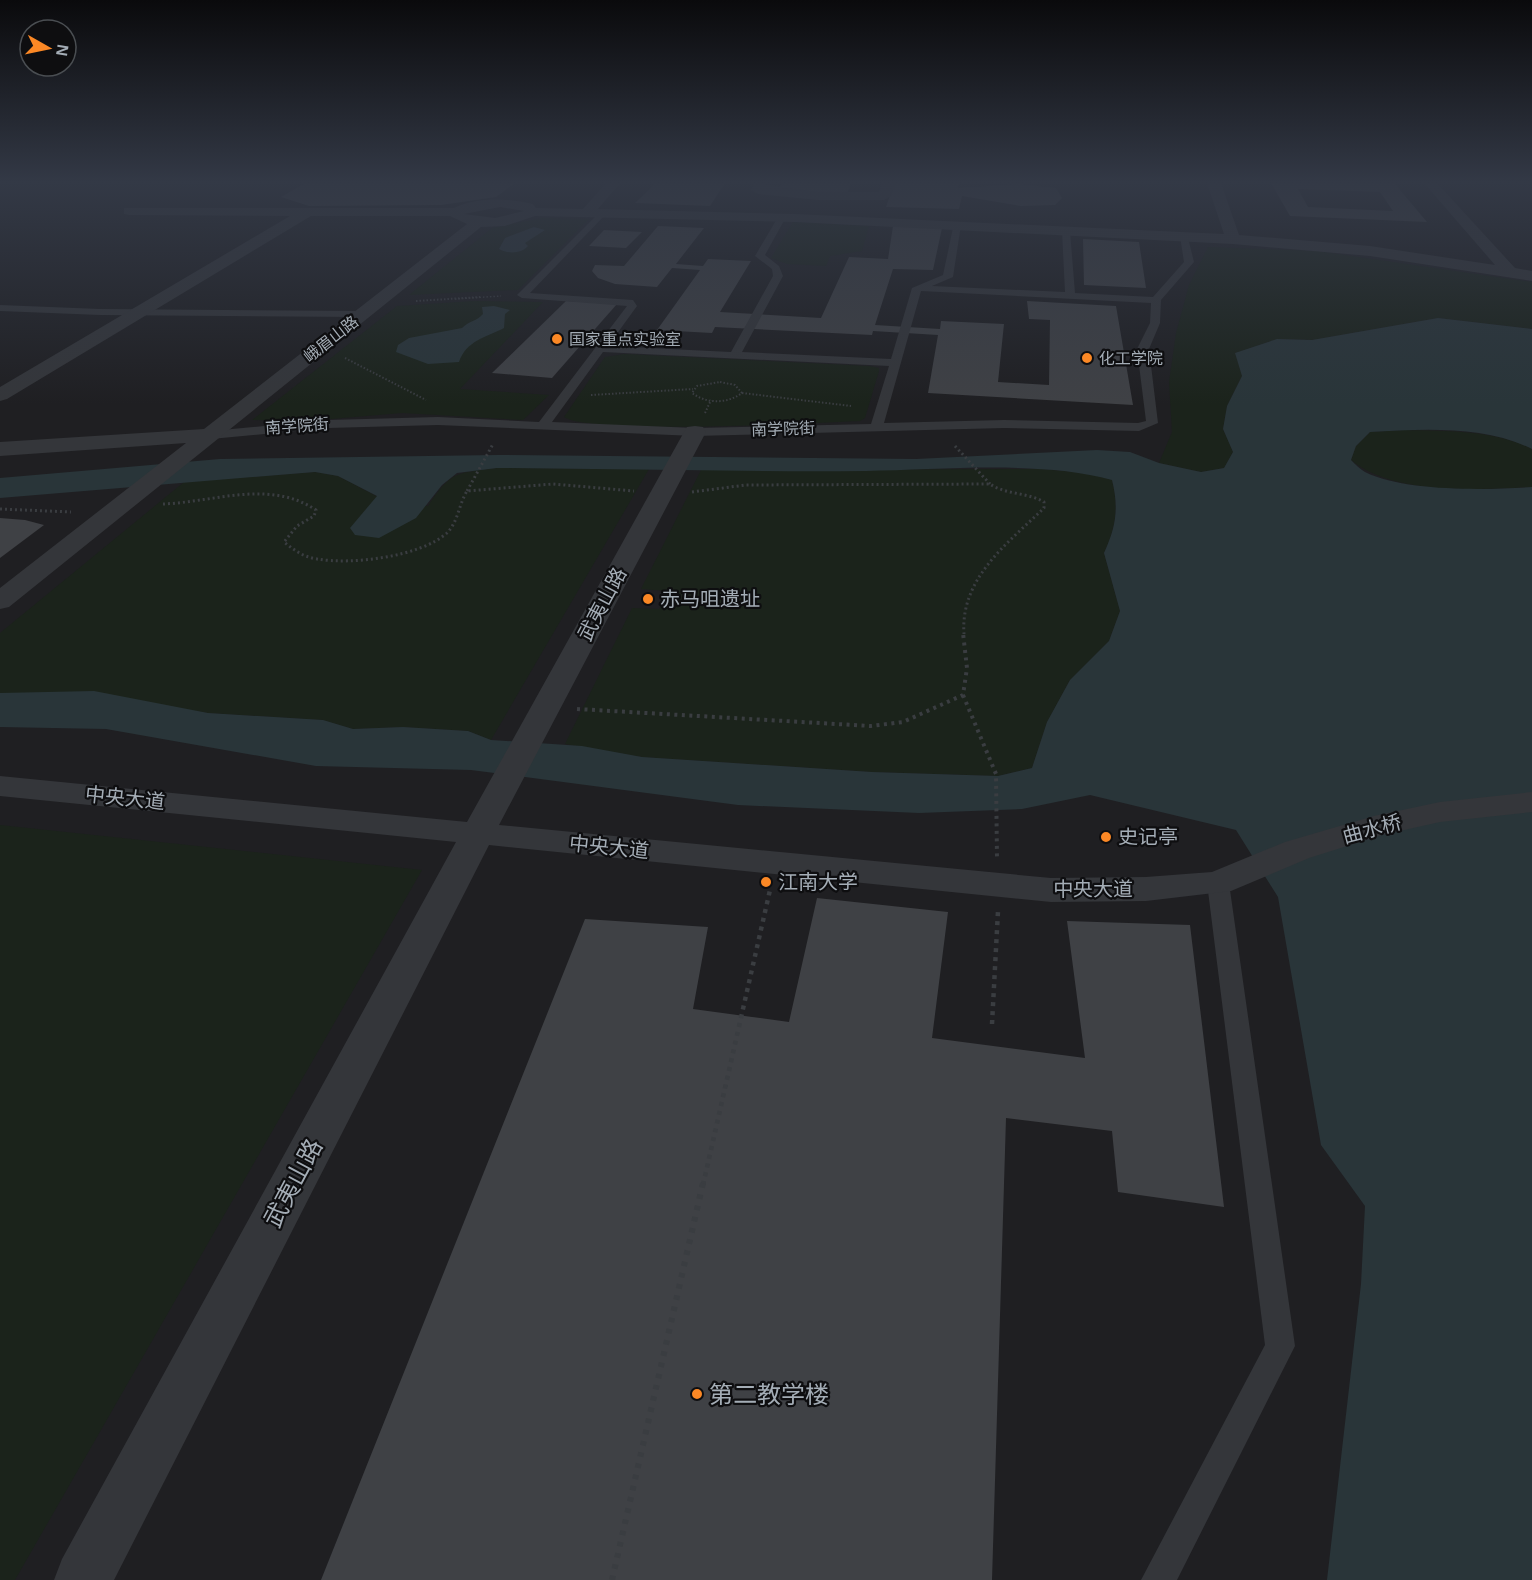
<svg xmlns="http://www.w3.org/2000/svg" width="1532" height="1580" font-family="Arial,'Noto Sans SC',sans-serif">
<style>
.built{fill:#1f1f22}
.green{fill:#1b231b}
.water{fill:#293539}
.building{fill:#3f4145;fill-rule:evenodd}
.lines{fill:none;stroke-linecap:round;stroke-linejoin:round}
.path-far5{stroke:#3a3d41;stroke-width:1.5;stroke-dasharray:1.5 2;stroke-linecap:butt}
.path-far4{stroke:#3a3d41;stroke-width:2;stroke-dasharray:1.5 2;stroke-linecap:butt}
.path-far3{stroke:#3a3d41;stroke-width:3;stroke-dasharray:2 3;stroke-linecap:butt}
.path-far2{stroke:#3a3d41;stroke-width:4;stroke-dasharray:3 4.5;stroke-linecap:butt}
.path-far1{stroke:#3a3d41;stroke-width:4.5;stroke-dasharray:4 5;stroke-linecap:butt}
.path{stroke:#3a3d41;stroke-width:6;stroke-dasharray:4.5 7;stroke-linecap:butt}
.lane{fill:#34363a;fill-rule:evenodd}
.street{fill:#34363a;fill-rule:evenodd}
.poi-dot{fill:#fb8825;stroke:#0e0e10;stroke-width:2}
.labels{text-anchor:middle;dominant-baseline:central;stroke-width:4.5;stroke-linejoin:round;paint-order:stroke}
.far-street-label{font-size:16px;fill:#a4adb6;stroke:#0e0e10}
.far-poi-label{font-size:16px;fill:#a4adb6;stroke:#0e0e10;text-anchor:start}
.poi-label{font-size:20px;fill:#a4adb6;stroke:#0e0e10;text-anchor:start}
.street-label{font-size:20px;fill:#a4adb6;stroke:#0e0e10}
.near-street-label{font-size:24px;fill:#a4adb6;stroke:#0e0e10}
.near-poi-label{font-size:24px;fill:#a4adb6;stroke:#0e0e10;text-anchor:start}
</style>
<rect width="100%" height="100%" fill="#131315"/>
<rect class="built" x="0" y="183" width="1532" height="1397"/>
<g class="green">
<polygon points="542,218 589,219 518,290 409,295 492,228"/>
<polygon points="793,222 869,226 862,251 830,256 826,266 787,264 771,258"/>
<polygon points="1208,247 1317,251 1532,282 1532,329 1438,318 1312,340 1277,339 1236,353 1242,376 1227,406 1223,429 1233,452 1224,468 1201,472 1159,463 1172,432 1169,382 1176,333 1189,285"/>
<polygon points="474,301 543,302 460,389 549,395 523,420 402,413 307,421 252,420 397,306"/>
<path d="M 625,354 L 869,366 L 879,368 L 879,371 L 865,418 L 860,421 C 814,423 590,435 564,417 L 605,357 Z"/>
<path d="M 1406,430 C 1448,431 1494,430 1532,449 L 1532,487 C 1480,490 1392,495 1351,460 L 1356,446 L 1370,432 Z"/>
<path d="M 497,468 L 649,469 L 491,740 L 468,731 L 403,727 L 353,729 L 322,720 L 208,713 L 162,706 L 0,693 L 0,633 L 184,482 L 315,472 L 338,476 L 378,497 L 428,506 C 451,471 456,473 497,468 Z"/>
<path d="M 1041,469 L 1087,473 L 1112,480 C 1119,508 1116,527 1104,553 L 1120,611 L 1109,641 L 1070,680 L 1047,722 L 1032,768 L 998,776 L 872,772 L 642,757 L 565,744 L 632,608 L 659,609 L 667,591 L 641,589 L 701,470 Z"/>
<polygon points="0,825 422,870 15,1580 0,1580"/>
</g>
<g class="water">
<path d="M 534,227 L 545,230 L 525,243 L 528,246 C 521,254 508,254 499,249 L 505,238 Z"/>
<path d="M 494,306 L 510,310 L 505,314 L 504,328 C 486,337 466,341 459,362 L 428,364 L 396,352 L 398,345 L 409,338 L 462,328 C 469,321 477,321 483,314 L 482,307 Z"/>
<path d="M 1438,318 L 1532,329 L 1532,449 C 1484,425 1422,429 1370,432 L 1356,446 L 1351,460 C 1355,464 1360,469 1365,472 C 1405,492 1487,490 1532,487 L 1532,1580 L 1327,1580 L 1361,1284 L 1365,1206 L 1321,1145 L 1278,897 L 1236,830 L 1090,795 L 1022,809 L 919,813 L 738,805 L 471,770 L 316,766 L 106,729 L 0,727 L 0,693 L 94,691 L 208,713 L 323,720 L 353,729 L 403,727 L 468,731 L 491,740 L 582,746 L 642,757 L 872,772 L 998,776 L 1032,768 L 1047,722 L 1070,680 L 1109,641 L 1120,611 L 1104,553 C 1116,527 1119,508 1112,480 C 1041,460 941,470 866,471 C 743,472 620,469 497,468 L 457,473 L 442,485 L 416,518 L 379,538 L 355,535 L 350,528 L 377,496 L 338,476 L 315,472 L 0,498 L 0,478 L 220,459 L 497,455 L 916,459 L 1097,450 L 1130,452 L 1159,463 L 1201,472 L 1224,468 L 1233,452 L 1223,429 L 1227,406 L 1242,376 L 1235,353 L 1277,339 L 1312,340 Z"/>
</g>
<g class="building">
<polygon points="305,183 515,183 496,197 441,205 309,206 281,197"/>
<polygon points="656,183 725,183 710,206 635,203"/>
<polygon points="782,183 851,183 847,195 778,191"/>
<polygon points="894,183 959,183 958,188 1019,184 1056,188 1062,198 1055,205 1021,206 962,196 959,209 886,207"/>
<path d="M 1271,183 L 1395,184 L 1427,222 L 1290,216 ZM 1298,189 L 1380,192 L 1393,211 L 1308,207 Z"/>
<polygon points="658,226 704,228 676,264 703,266 708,259 751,261 720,312 821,318 849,257 888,259 893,226 942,228 933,270 893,269 875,325 940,329 941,321 1004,324 998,382 1049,385 1050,320 1029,319 1027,301 1116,306 1133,405 928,393 938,335 873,331 872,335 715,327 712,333 657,330 700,270 672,268 657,287 615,284 598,278 592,271 595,265 624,266"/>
<polygon points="604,230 642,232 626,248 589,246"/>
<polygon points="1083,239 1139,242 1146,288 1084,285"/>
<polygon points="566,301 617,304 552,378 492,373"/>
<polygon points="0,518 25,520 44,525 0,558"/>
<polygon points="817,898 948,912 932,1038 1085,1058 1067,921 1190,925 1224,1207 1118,1192 1112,1131 1006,1118 992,1580 321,1580 585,919 708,927 693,1009 789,1022"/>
</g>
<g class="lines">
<polyline class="path-far5" points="455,299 501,296"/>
<g class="path-far4">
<polyline points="416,301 480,297"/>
<polyline points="345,358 426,400"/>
<path d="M 720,382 L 735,385 L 742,393 C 727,404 707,404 692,393 L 697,386 Z"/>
<polyline points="742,393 851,406"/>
<polyline points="591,395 693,389"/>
<polyline points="705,413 711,400"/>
</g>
<g class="path-far3">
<polyline points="955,446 990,484"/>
<polyline points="467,491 493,444"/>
<path d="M 692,492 L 746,485 L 990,484 C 1006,495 1027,492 1044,502 L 1044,508 C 1008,543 960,578 964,634"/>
<path d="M 163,504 C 215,502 269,479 316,510 L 314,516 L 297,526 L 284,542 C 294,550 303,557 317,559 C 351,565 420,557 447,533 C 458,522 459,504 467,491 L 553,484 L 634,491"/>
<polyline points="0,509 71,512"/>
</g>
<g class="path-far2">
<polyline points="963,695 996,774 997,859"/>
<polyline points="577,709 871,726 903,722 963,695 967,668 963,633"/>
</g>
<g class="path-far1">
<polyline points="992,1024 998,911"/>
<polyline points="703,1185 770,890"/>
</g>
<polyline class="path" points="612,1580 703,1183"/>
<g class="lane">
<path d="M 602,210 L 605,215 L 530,293 L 633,300 L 637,306 L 608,346 L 731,352 L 773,276 L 772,269 L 755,256 L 778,217 L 782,214 L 786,217 L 765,255 L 779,266 L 783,276 L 742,352 L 891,359 L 912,288 L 943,275 L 954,223 L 961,225 L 953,277 L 932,286 L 1065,292 L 1062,231 L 1066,228 L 1070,231 L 1075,293 L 1153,297 L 1184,262 L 1180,236 L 1187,234 L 1194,262 L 1161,300 L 1160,323 L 1149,349 L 1158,423 L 1139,431 L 1004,428 L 695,436 L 438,425 L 328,428 L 211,439 L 205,435 L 211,431 L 328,420 L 438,417 L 539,422 L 627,306 L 522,298 L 517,295 ZM 921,291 L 1151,303 L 1150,323 L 1137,349 L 1146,421 L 1138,423 L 1004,420 L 884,423 ZM 603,352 L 889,366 L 871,424 L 695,428 L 552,422 Z"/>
<polygon points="0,305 100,309 362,311 367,314 362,317 100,315 0,311"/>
<polygon points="1218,876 1226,878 1229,883 1295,1346 1177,1580 1141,1580 1265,1345 1207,883 1210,878"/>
</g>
<g class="street">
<path d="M 606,183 L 620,183 L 598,209 L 795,214 L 1224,234 L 1207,183 L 1221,183 L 1239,235 L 1370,246 L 1495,265 L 1424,183 L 1437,183 L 1515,268 L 1532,271 L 1532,281 L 1370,256 L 1233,244 L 795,222 L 535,216 L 505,226 L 481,227 L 9,607 L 0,609 L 0,588 L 186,443 L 0,456 L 0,442 L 204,429 L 467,224 L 450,216 L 311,216 L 7,399 L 0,401 L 0,387 L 290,216 L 129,215 L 124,214 L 124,208 L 454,208 C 478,197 508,198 533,204 L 536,208 L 583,209 ZM 500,207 L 524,211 L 495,218 L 464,214 Z"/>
<polygon points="755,183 818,192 879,192 882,183 896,183 891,196 884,200 818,200 758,194 751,190"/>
<polygon points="695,426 703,427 706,432 499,825 1051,878 1146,877 1212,872 1285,842 1374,816 1440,802 1532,792 1532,812 1440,822 1382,835 1309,858 1231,891 1146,901 1051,902 489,845 114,1580 54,1580 62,1559 456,842 0,796 0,776 467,822 684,432 687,427"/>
</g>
</g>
<linearGradient id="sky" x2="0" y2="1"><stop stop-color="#0a0a0c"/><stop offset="0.45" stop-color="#333946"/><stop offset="1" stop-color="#333946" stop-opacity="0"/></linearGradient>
<rect width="1532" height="404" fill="url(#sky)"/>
<g class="poi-dot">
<circle cx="557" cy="339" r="6"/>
<circle cx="1087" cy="358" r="6"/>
<circle cx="648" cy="599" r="6"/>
<circle cx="1106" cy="837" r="6"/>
<circle cx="766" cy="882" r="6"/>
<circle cx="697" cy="1394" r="6"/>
</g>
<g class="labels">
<g class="far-street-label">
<text transform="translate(331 339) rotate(-38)">峨眉山路</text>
<text transform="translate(297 426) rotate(-4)">南学院街</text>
<text transform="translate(783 429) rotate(-2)">南学院街</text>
</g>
<g class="far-poi-label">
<text x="569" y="339">国家重点实验室</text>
<text x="1099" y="358">化工学院</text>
</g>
<g class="poi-label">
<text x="660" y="599">赤马咀遗址</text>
<text x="1118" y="837">史记亭</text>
<text x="778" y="882">江南大学</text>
</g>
<g class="street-label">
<text transform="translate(602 604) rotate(-62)">武夷山路</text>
<text transform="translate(125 798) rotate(6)">中央大道</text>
<text transform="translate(1372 829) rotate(-15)">曲水桥</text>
<text transform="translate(609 847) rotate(6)">中央大道</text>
<text x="1093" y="889">中央大道</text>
</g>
<g class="near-street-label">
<text transform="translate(293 1183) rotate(-62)">武夷山路</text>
</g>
<g class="near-poi-label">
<text x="709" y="1394">第二教学楼</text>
</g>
</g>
<g transform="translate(48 48) rotate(99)"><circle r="28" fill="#0e0e10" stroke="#4a4e52" stroke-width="1.5"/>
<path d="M0-4.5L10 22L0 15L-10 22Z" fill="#fb8825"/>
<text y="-9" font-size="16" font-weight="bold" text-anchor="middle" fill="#a4adb6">N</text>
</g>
</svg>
